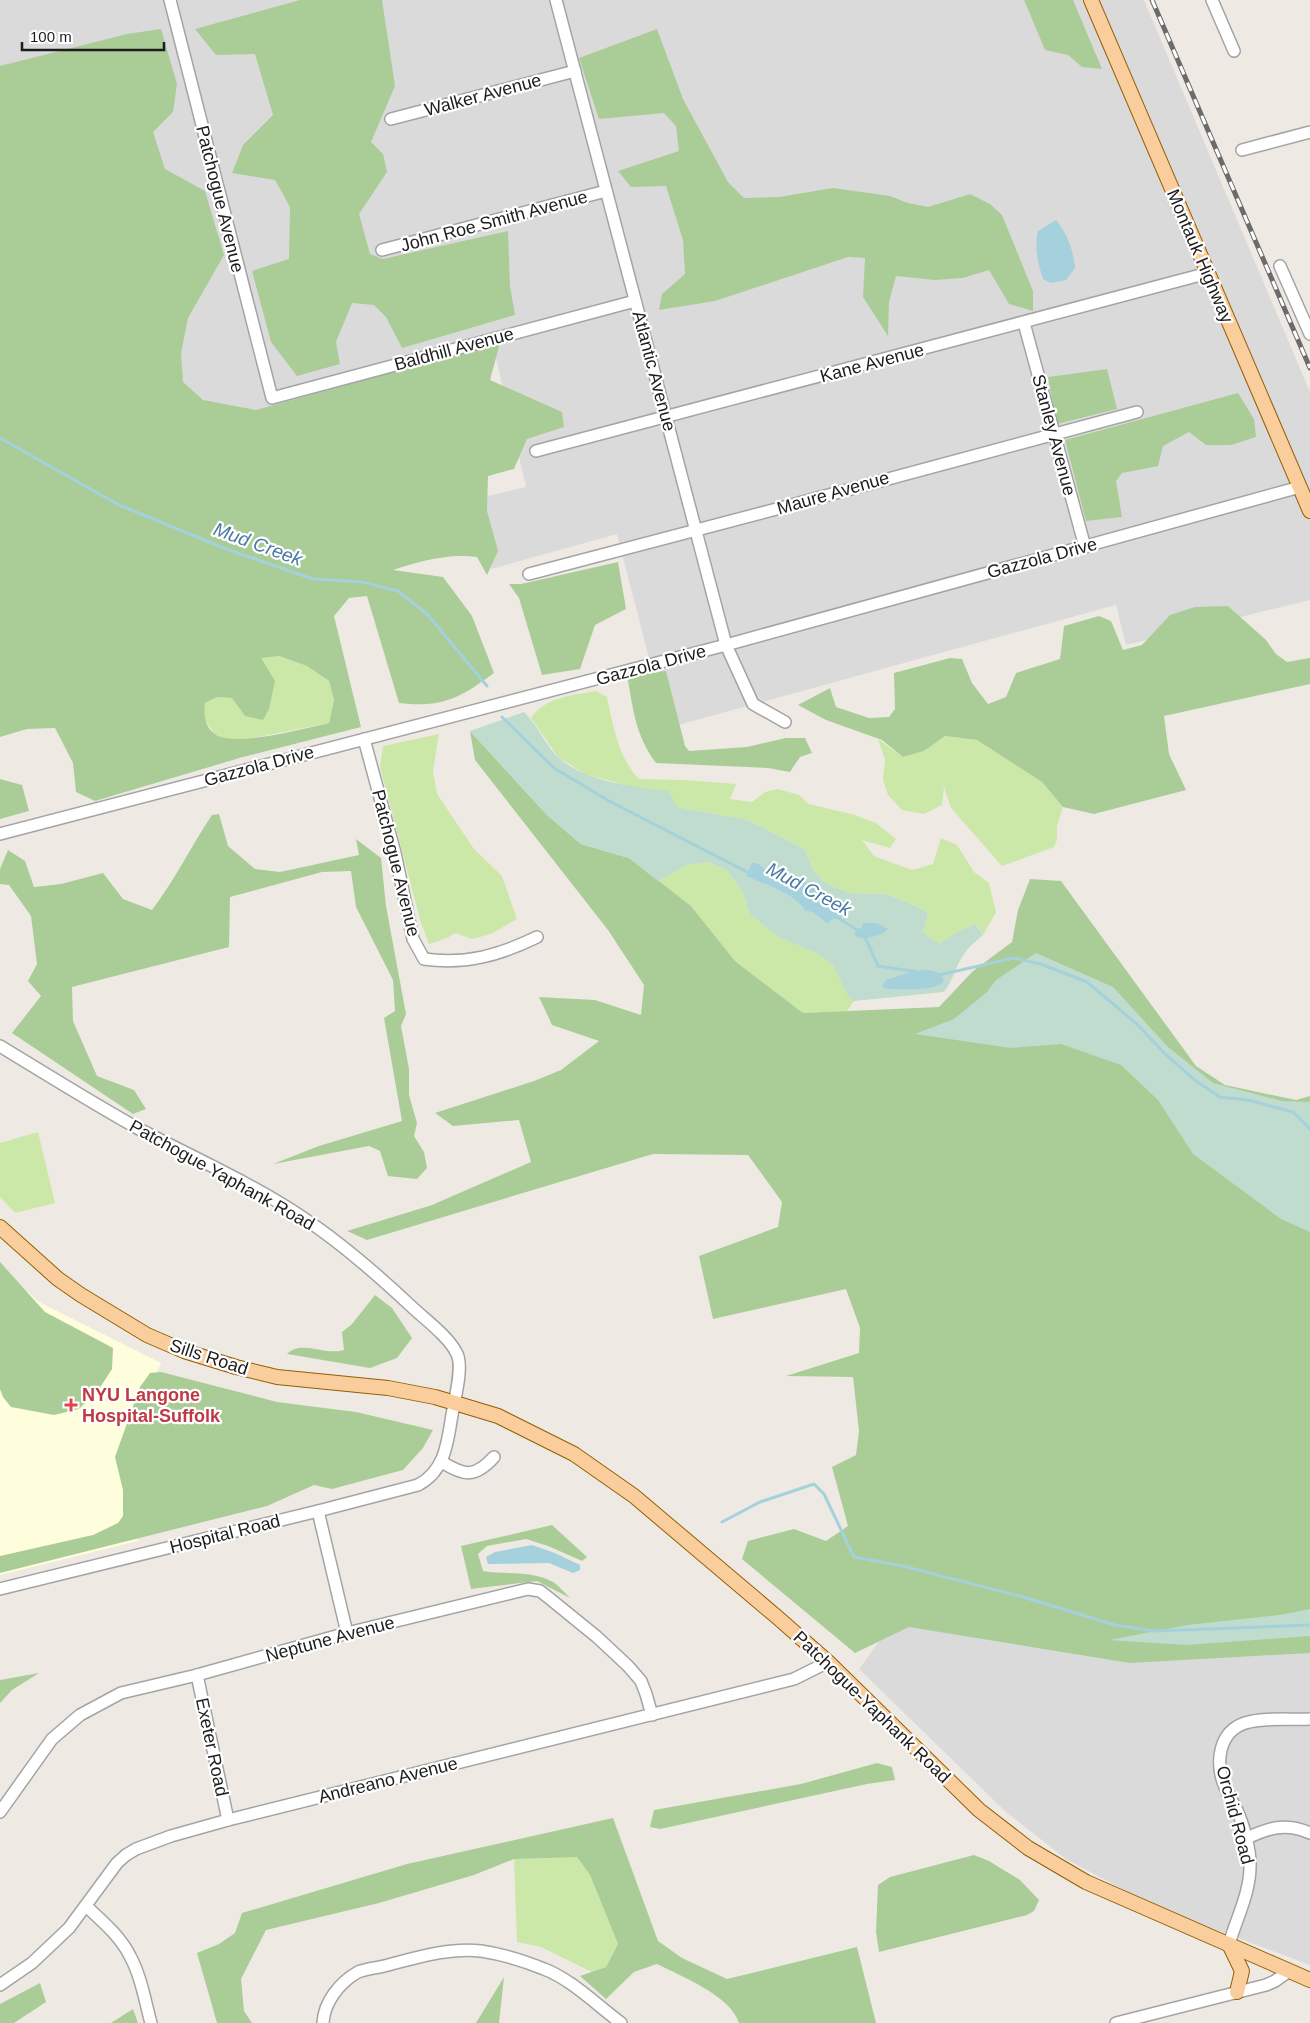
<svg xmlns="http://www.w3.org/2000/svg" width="1310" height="2023" font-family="Arial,sans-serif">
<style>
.residential{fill:#dbdada}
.education{fill:#fefddc}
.grass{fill:#cbe8a9}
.forest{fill:#aacd98;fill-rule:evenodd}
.wetland{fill:#c0dcce;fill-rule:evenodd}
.water{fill:#a4d1db}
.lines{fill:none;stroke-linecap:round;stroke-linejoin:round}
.stream{stroke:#a4d1db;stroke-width:3}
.minor-casing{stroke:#a4a4a4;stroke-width:14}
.major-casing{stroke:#945e03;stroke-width:16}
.minor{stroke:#fff;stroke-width:11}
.major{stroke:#face9c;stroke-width:14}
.rail-casing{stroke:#6b6b6b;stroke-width:5}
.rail{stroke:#fff;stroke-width:3;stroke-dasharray:9;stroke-linecap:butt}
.health-dot{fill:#e0444e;stroke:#fff;stroke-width:2}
.labels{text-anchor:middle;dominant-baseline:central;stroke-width:4.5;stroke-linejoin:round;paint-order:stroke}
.street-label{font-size:18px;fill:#1d1d1d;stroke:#fff}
.health-label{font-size:18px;font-weight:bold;fill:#be3a42;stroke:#fff;text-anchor:start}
.water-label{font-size:19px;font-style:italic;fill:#487aa3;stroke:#fff}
</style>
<rect width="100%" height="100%" fill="#eeeae3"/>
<g class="residential">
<polygon points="0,0 1144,0 1310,392 1310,600 1126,645 1116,605 667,728 617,534 491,569 476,499 526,487 495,354 179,436 0,75"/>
<polygon points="901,1612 1310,1640 1310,1965 1158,1908 1066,1859 1006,1812 859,1669"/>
</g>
<polygon class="education" points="0,1267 39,1302 161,1363 123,1447 121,1456 138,1541 0,1575"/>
<g class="grass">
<polygon points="279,656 307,666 329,681 334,700 329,723 243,740 226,739 215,734 204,719 205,703 217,697 233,698 245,716 261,657"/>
<path d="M 596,691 L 607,697 C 613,725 618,758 639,779 L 684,780 L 736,784 L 730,799 L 752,802 L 765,792 L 778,789 L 799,795 L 809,804 L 855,815 L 876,823 L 896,839 L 890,848 L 862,840 L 874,856 L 912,870 L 933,864 L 941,838 L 957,845 L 974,872 L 989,883 L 996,912 L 983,935 L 975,924 L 955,933 L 939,944 L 923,932 L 928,913 L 916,906 L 886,894 L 850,893 L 825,883 L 814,871 L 804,849 L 748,820 L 677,807 L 625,785 L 585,774 L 558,757 L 531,718 C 545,697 573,695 596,691 Z"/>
<polygon points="439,734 433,771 437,794 474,849 502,876 517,919 491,934 472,939 455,933 447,938 429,944 421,923 380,767 383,746"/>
<polygon points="945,736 977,740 1042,782 1063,807 1057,826 1057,840 1054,847 1002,866 951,808 944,787 942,805 924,814 902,810 888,795 883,780 885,760 878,739 903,757 924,751"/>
<polygon points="708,862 725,869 742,890 750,914 778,937 819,954 834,967 854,1001 847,1011 803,1013 735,961 691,906 658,881 687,865"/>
<polygon points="38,1132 55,1203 15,1213 0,1197 0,1143"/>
<polygon points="544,1857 577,1857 590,1875 618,1944 606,1967 592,1972 541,1947 517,1942 514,1859"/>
</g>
<g class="forest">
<polygon points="300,0 382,0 395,86 371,142 383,154 387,172 359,214 370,254 383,259 508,231 510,286 515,315 402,348 386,317 374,305 352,303 336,342 340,364 297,376 271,342 252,271 289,259 290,207 275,180 232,173 243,145 273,115 255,54 216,55 195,29"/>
<polygon points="1024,0 1073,0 1102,69 1082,67 1068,55 1045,50"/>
<path d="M 161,29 L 177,84 L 173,112 L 153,132 L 165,169 L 205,191 L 224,255 L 188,318 L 181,353 L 183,382 L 203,400 L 256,410 L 500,343 L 490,380 L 562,412 L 564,427 L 527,439 L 514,469 L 488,476 L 487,511 L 498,551 L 487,575 L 477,557 C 449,553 420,561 393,570 L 443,577 L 472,616 L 494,673 C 460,698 443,708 399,703 L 367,596 L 349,598 L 334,616 L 361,727 L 243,757 L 95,801 L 76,792 L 73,763 L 55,728 L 27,729 L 0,737 L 0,66 L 127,34 ZM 279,656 L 307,666 L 329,681 L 334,700 L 329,723 C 306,728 233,748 215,734 C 204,726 204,715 205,703 L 217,697 L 232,698 L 245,716 L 263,720 L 269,709 L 275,681 L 261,658 Z"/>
<polygon points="657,29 683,99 728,182 744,198 779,197 833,188 890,196 908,203 928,207 970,194 990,204 1002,215 1033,291 1033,311 1009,304 989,270 963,278 935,280 896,276 889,302 888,336 863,297 865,258 848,257 715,301 659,310 662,294 685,274 683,240 666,186 631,187 618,171 679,151 676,126 664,113 599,119 579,58"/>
<polygon points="1107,369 1117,409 1057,424 1048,377"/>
<polygon points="1238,393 1254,419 1256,437 1231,445 1206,445 1189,432 1163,446 1158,466 1122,473 1116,481 1122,517 1086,521 1065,440"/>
<polygon points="618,562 626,609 595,625 580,669 542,675 519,598 509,584 521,584"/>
<polygon points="1228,606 1266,640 1276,654 1287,662 1310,658 1310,684 1164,716 1169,754 1186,790 1094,814 1063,807 1042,782 977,740 945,736 924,751 903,757 882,740 826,720 798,705 830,688 836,707 869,718 889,717 895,709 894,673 950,658 962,659 972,683 988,704 1006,697 1016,673 1060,659 1064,626 1099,616 1111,621 1123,650 1142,645 1170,615 1195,607"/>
<path d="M 666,671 L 685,746 L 689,751 L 747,747 L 786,738 L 805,738 L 812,753 L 800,757 L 790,772 L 768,768 L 656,763 C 635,735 633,708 627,675 Z"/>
<polygon points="470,731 547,815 581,844 629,858 691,906 735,961 803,1013 939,1007 973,971 1012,942 1018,910 1030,879 1061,881 1196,1066 1225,1085 1296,1100 1310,1096 1310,1653 1130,1663 909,1627 855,1653 742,1559 748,1541 794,1529 826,1541 848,1526 832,1467 856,1455 859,1431 853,1377 786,1376 859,1353 860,1328 846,1289 713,1319 699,1256 778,1227 782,1202 748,1155 653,1154 367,1240 347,1231 432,1205 531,1162 519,1120 453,1126 435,1113 534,1081 561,1070 599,1041 552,1025 539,997 595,1000 641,1015 644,985 608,930 475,760"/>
<polygon points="0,779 22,785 29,811 0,819"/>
<path d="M 219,814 L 228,846 L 255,869 L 280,872 L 359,855 L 356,839 L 381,858 L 386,906 L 406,1014 L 401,1026 L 409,1069 L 409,1095 L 417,1123 L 414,1136 L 424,1152 L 427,1168 L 417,1179 L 388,1176 L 380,1151 L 369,1146 L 273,1164 L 319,1146 L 402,1121 L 384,1018 L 395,1011 L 393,980 L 356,907 L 351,871 L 322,872 L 230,897 L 229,947 L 72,987 L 73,1021 L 97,1076 L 134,1090 L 146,1109 L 133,1114 L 12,1033 L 41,996 L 28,981 L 37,964 L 31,916 L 9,885 L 0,884 L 0,869 L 8,850 L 25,861 L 34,887 L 61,884 L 103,873 L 123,899 L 152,910 C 175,880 191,846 212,815 Z"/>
<polygon points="0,1262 45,1312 113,1348 112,1369 99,1389 79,1409 54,1415 11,1407 3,1397 0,1389"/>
<path d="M 375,1295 L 392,1308 L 412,1338 L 397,1358 L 370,1368 L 287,1354 C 301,1339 326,1356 344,1350 L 342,1332 L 352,1324 Z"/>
<polygon points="161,1372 277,1402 356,1412 433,1430 423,1448 403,1470 332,1489 314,1485 267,1506 0,1573 0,1556 93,1535 118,1523 123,1516 123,1490 115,1457 140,1387 150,1373"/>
<path d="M 552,1525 L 587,1557 L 582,1561 L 548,1546 L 526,1539 L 487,1546 L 478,1554 L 483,1571 C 506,1575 532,1570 553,1582 C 559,1586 565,1593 570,1598 L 537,1581 L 471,1589 L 461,1546 Z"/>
<polygon points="39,1673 12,1690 0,1703 0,1680"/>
<polygon points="877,1763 892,1767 895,1780 867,1784 660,1829 650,1827 654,1810 801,1784"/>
<path d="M 613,1818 L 658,1941 L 682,1958 L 727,1979 L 857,1947 L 876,2023 L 739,2023 C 730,1995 682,1977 657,1964 L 634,1972 L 606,1999 L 580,1976 L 606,1967 L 618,1944 L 590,1875 L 577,1857 L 514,1859 L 474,1875 L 379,1903 L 266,1930 L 241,1979 L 244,2011 L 252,2023 L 217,2023 L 197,1953 L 219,1944 L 235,1933 L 242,1913 L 407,1864 Z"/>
<polygon points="974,1855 989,1861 1020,1880 1039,1900 1034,1911 1027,1915 879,1952 876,1932 878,1885 890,1877"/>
<polygon points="504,1977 499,2023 476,2023"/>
<polygon points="40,1983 46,2002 14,2023 0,2023 0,2004"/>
<polygon points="133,2009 138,2023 111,2023"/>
</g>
<g class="wetland">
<path d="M 524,712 C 538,725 546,747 559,758 C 589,783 632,786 669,791 L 677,807 L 748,820 L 804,849 L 814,871 L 825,883 L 850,893 L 886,894 L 916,906 L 928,913 L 923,932 L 939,944 L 955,933 L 975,924 L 983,935 C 975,942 966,949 961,959 C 954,971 953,980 944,992 L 854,1001 L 848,996 L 834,967 L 819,954 L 778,937 L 750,914 L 742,890 L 725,869 L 708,862 L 687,865 L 658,881 L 629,858 L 581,844 L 547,815 L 470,731 ZM 757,863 L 768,871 L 793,875 L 839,902 L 828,924 L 812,912 L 805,911 C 793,892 767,886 746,876 Z"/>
<polygon points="1036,953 1113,987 1168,1047 1213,1083 1282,1101 1310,1102 1310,1232 1281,1219 1193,1154 1158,1100 1121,1065 1061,1044 1011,1048 915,1034 954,1019 987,992 996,980"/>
<polygon points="1310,1609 1310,1636 1186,1645 1109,1640 1188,1625 1280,1615"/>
</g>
<g class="water">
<path d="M 1056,220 C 1068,235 1073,250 1075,268 L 1066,280 L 1050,283 L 1043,279 C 1038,264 1034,247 1038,231 Z"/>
<path d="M 752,863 L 757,863 L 768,871 L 793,875 L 839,902 L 844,907 L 842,916 L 831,920 L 828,924 L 812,912 L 805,911 C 793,892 767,886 746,876 Z"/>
<path d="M 863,923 L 877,923 L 888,929 C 881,936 866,940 856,937 L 854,933 L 862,927 Z"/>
<path d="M 925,970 C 935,971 940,971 944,981 C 936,992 899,989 886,989 L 882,986 L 886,980 L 908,973 Z"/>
<polygon points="532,1545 555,1553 580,1565 580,1570 573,1573 549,1563 488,1564 486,1557 495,1552"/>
</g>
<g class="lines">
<g class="stream">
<polyline points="0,438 119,505 229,550 313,579 362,582 398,591 427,614 487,686"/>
<polyline points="502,717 554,768 609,801 751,874"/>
<polyline points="835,916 859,931"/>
<polyline points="864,935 878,966 918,972"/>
<polyline points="939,975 1014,958 1041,964 1087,982 1138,1025 1165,1054 1196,1081 1220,1097 1248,1100 1293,1112 1310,1129"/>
<polyline points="722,1522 760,1502 814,1484 824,1494 854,1557 903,1566 1023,1597 1115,1625 1155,1631 1310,1625"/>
</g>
<g class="minor-casing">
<g id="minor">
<polyline points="170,0 272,398 635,301"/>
<polyline points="556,0 726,645 753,704 785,722"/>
<polyline points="1212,0 1234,51"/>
<polyline points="391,119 575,71"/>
<polyline points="1242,150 1310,132"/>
<polyline points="382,250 606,191"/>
<polyline points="1280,266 1310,334"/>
<polyline points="1024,323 1085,547"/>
<polyline points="536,451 1208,273"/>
<polyline points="529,574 769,511 1137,412"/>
<path d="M 364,739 L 395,853 L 413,939 L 424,959 C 466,965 500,955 537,937"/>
<polyline points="0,834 726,645 1300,487"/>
<path d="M 0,1046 C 46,1074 92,1103 139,1129 C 194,1158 251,1183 302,1217 C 343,1244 378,1275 413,1308 C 426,1320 450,1338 457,1354 C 464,1368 453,1405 451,1421 C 447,1447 443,1472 418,1485 L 318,1511 L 0,1589"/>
<path d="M 442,1462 C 464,1476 475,1478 494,1457"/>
<polyline points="318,1511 347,1633"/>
<polyline points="197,1675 228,1820"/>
<polyline points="0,1812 52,1739 80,1715 121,1693 197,1675 347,1633 528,1589 540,1591 549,1598 597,1637 628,1666 641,1681 646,1694 652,1715"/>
<path d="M 1245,1839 C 1268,1828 1285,1822 1310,1833"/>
<path d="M 86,1906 C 102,1921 120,1936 130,1956 C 141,1976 145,2001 151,2023"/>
<path d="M 1229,1944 C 1237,1917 1251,1891 1250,1863 C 1250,1850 1244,1827 1239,1815 C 1235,1805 1229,1797 1225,1787 C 1215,1764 1218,1732 1245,1723 C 1263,1717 1291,1720 1310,1719"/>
<polyline points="0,1985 32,1963 69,1928 117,1863 126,1855 136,1849 171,1836 228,1820 794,1679 828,1662"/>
<path d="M 323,2023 C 324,2002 340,1982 358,1972 C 366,1969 376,1968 384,1966 C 415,1958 449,1947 481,1951 C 502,1954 524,1961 544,1969 C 571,1979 598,2006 621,2023"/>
<polyline points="1116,2023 1266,1985 1275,1981 1289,1971"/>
</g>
</g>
<g class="major-casing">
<g id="major">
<polyline points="1091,0 1310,511"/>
<polyline points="0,1227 58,1279 81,1295 147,1335 184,1351 236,1367 277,1377 388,1388 435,1397 498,1416 574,1454 634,1496 777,1617 828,1662 979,1810 1028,1848 1086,1882 1310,1980"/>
<polyline points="1229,1944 1242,1971 1237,1992"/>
</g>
</g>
<use href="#minor" class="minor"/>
<use href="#major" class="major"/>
<g class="rail-casing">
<polyline id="rail" points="1152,0 1310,368"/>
</g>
<use href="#rail" class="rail"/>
</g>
<path class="health-dot" d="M68.5 1397.5h5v5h5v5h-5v5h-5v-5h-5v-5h5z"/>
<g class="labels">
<g class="street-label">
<text transform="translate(483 95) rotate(-15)">Walker Avenue</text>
<text transform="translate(220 199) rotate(76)">Patchogue Avenue</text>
<text transform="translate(494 221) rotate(-15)">John Roe Smith Avenue</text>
<text transform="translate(1200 256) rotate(67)">Montauk Highway</text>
<text transform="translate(454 349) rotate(-15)">Baldhill Avenue</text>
<text transform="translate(872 363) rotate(-15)">Kane Avenue</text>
<text transform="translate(654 371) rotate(75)">Atlantic Avenue</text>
<text transform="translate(1054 435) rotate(75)">Stanley Avenue</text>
<text transform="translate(833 493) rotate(-16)">Maure Avenue</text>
<text transform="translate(1042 558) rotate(-15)">Gazzola Drive</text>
<text transform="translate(651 665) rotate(-15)">Gazzola Drive</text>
<text transform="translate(259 766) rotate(-15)">Gazzola Drive</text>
<text transform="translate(396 863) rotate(76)">Patchogue Avenue</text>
<text transform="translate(222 1175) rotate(29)">Patchogue Yaphank Road</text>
<text transform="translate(209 1357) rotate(18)">Sills Road</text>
<text transform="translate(225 1534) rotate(-14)">Hospital Road</text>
<text transform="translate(330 1639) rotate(-15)">Neptune Avenue</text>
<text transform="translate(872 1707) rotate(44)">Patchogue-Yaphank Road</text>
<text transform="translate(212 1747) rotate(78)">Exeter Road</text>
<text transform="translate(388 1780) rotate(-14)">Andreano Avenue</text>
<text transform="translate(1235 1815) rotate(75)">Orchid Road</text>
</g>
<g class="health-label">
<text x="82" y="1395">NYU Langone<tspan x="82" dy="21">Hospital-Suffolk</tspan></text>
</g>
<g class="water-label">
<text transform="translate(258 544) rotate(20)">Mud Creek</text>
<text transform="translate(809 889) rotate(28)">Mud Creek</text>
</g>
</g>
<path d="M22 42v8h142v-8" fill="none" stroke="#1d1d1d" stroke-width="2.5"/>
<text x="30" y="42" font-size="15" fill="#1d1d1d" stroke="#ffffff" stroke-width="4" paint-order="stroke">100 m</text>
</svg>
